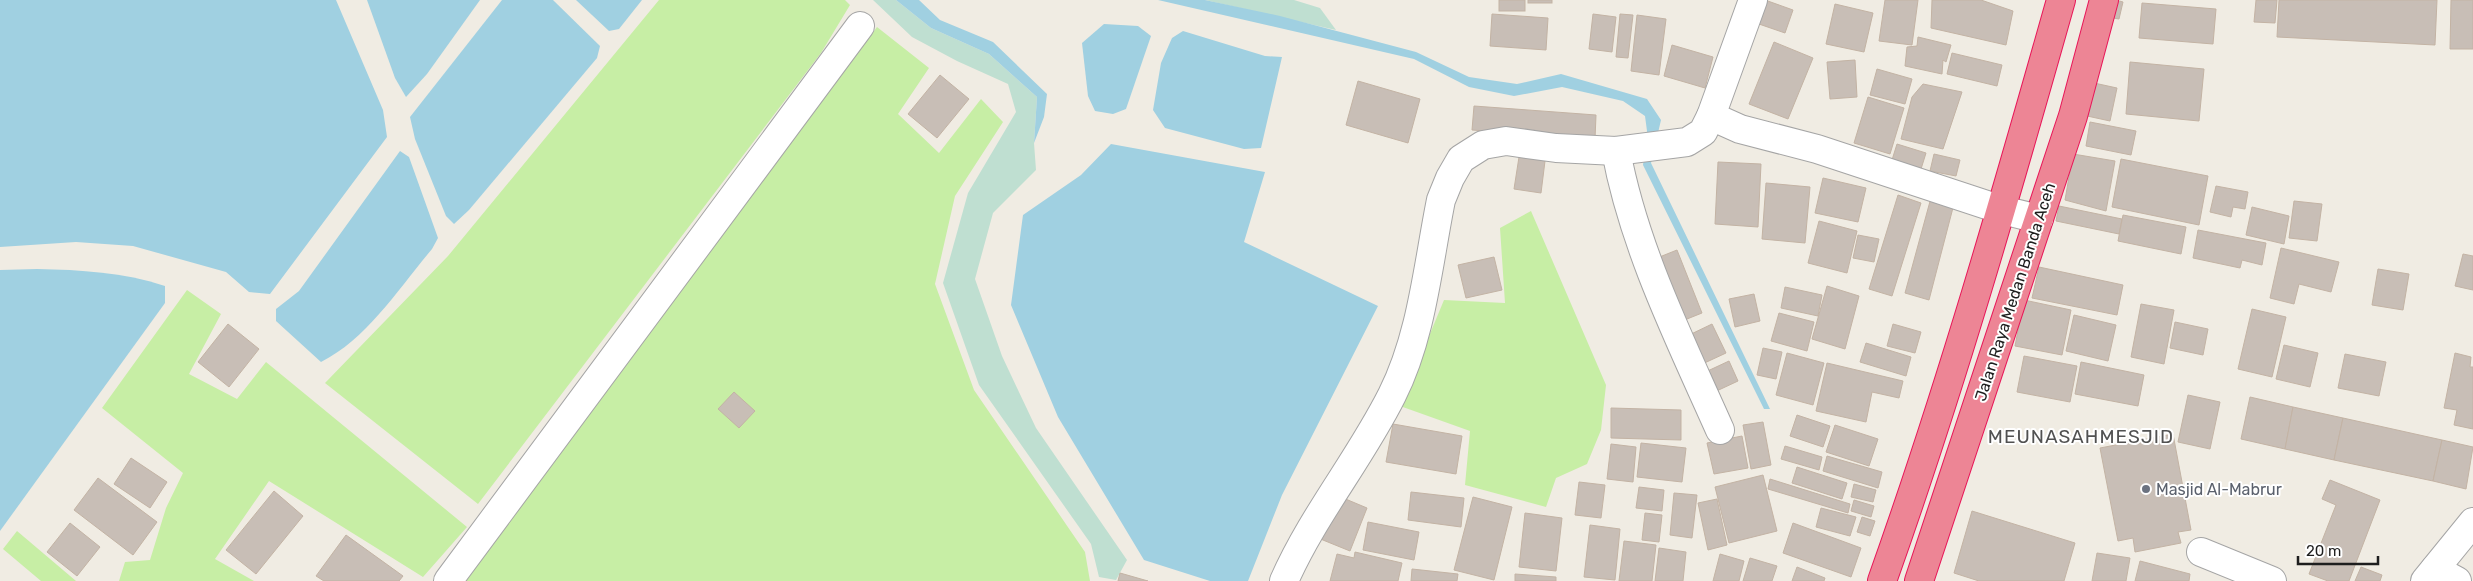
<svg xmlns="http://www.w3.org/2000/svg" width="2473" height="581" font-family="Rubik,sans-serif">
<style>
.grass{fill:#c7eea5}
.wetland{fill:#bfdfd1}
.water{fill:#a0d0e1}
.building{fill:#c8beb6;stroke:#c3b3a4}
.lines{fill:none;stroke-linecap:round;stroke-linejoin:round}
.street-casing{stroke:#a5a5a5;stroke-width:30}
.highway-casing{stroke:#e81658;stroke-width:30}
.street{stroke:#fff;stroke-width:28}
.highway{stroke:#ed8595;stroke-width:28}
.worship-dot{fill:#6b7280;stroke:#fff;stroke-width:2}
.labels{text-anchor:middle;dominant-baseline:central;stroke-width:4;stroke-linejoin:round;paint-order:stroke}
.street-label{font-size:16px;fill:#1e1e1e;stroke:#fff}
.worship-label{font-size:16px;fill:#5b616d;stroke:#fff;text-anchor:start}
.quarter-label{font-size:19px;letter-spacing:1px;fill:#515151;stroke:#fff}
</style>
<rect width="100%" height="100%" fill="#f0ece3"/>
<g class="grass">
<polygon points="659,0 845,0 850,5 821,53 478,504 325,383 448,256"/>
<polygon points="877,27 929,68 898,114 939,153 981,99 1003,122 955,196 935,284 974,390 1085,552 1090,581 462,581"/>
<polygon points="1531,211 1606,385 1601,430 1587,464 1556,478 1546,507 1465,485 1470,431 1400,406 1444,300 1505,303 1500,228"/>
<polygon points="187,290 221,314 189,374 237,399 266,362 467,527 423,577 269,481 215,559 254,581 119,581 125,562 150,560 166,508 183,473 102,408"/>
<polygon points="17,531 76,581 41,581 3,549"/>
</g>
<g class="wetland">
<polygon points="873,0 896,0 931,28 989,54 1037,97 1034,143 1036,170 993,213 975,279 1002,356 1036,428 1127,560 1116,580 1099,577 1091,544 979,385 943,283 968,193 1016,112 1008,84 957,61 912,37"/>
<polygon points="1205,0 1294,0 1320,8 1336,30"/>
</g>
<g class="water">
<polygon points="0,0 336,0 383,110 387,137 270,294 249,292 226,272 133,246 76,242 0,247"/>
<polygon points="367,0 480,0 427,74 406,97 395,78"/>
<polygon points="502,0 553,0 600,46 597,58 469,210 454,224 446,216 415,139 410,117"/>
<polygon points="576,0 642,0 619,29 609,31"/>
<polygon points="896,0 919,0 940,20 993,42 1047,94 1044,117 1034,143 1037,97 989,54 931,28"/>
<polygon points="1158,0 1205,0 1280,16 1416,52 1469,77 1517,84 1561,74 1647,99 1661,120 1651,163 1770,409 1764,409 1643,165 1647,131 1645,116 1623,101 1562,87 1514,96 1469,87 1414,59"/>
<polygon points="1104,24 1138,26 1151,36 1126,109 1113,114 1095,111 1088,96 1082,43"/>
<polygon points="1183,31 1265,56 1282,57 1261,148 1244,149 1165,128 1153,110 1161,63 1172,38"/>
<polygon points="1111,144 1265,172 1244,242 1378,306 1282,495 1248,581 1210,581 1144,560 1058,417 1011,305 1023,215 1081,175"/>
<path d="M 400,151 L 409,157 L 438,238 L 432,249 C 399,288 367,339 321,362 L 276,321 L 276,309 L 299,291 Z"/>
<path d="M 37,269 C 81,270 123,272 165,286 L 165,303 L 0,531 L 0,270 Z"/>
</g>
<g class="building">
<rect x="1499" y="0" width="26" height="11"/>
<rect x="1528" y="0" width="24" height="3"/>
<polygon points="1765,0 1793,10 1785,33 1756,23"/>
<polygon points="1885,0 1918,0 1912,45 1879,41"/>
<polygon points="1932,0 1981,0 2013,11 2006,45 1931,28"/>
<polygon points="2116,0 2123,2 2119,19 2107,17"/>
<polygon points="2256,0 2277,0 2275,23 2254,22"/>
<polygon points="2279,0 2437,0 2435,45 2277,37"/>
<polygon points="2451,0 2473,0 2473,49 2450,49"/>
<polygon points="2142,3 2216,9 2213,44 2139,38"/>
<polygon points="1835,4 1873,13 1864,52 1826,44"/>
<polygon points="1492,14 1548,18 1546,50 1490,46"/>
<polygon points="1593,14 1616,17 1612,52 1589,49"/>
<polygon points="1620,14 1633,15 1628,58 1616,57"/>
<polygon points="1637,15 1666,19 1659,75 1631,71"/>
<polygon points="1918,37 1951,45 1946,62 1943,60 1942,74 1905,66 1907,47 1917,46"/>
<polygon points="1774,42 1813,58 1788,119 1749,104"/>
<polygon points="1672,45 1713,57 1705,88 1664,76"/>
<polygon points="1952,53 2002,65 1997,86 1947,74"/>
<polygon points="1855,60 1857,97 1830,99 1827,62"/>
<polygon points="2130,62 2204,69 2199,121 2126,114"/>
<polygon points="1877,69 1912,79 1905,104 1870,95"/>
<polygon points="940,75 969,99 937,138 908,114"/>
<polygon points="1358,81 1420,99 1408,143 1346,125"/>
<polygon points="2085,81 2117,88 2110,121 2078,114"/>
<polygon points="1923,84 1962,92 1943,149 1901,139 1912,97"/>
<polygon points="1868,97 1904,108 1890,154 1854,143"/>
<polygon points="1474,106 1596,115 1595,139 1472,130"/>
<polygon points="2090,122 2136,131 2131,155 2086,146"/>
<polygon points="1897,144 1926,153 1921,169 1892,160"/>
<polygon points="1934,154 1960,160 1956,176 1930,171"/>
<polygon points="2073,154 2115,161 2106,211 2065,200"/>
<polygon points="1519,157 1545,161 1541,193 1514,189"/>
<polygon points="2121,159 2208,176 2199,225 2112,207"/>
<polygon points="1718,162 1761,164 1758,227 1715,224"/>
<polygon points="1823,178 1866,188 1858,222 1815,213"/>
<polygon points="1766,183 1810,187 1805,243 1762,239"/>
<polygon points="2216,186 2248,192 2245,209 2233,207 2231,217 2210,212"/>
<polygon points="1932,194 1955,200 1929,300 1905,293"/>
<polygon points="1898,195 1921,203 1892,296 1869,289"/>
<polygon points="2294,201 2322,204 2317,241 2289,238"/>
<polygon points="2059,206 2122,219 2119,234 2056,221"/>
<polygon points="2252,207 2289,216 2284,244 2246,235"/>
<polygon points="2123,215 2186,227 2181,254 2118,241"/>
<polygon points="1819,221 1857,231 1847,273 1808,263"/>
<polygon points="2198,230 2266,243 2262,265 2242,260 2240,268 2193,258"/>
<polygon points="1858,235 1879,239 1874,262 1853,258"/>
<polygon points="2281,248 2339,262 2331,292 2299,284 2294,304 2270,298"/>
<polygon points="1677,250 1702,313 1677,323 1652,260"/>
<polygon points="2463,254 2473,256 2473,290 2455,286"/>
<polygon points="1494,257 1502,290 1466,298 1458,265"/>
<polygon points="2039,267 2123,285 2117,315 2032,298"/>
<polygon points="2378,269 2409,274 2403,310 2372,305"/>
<polygon points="1827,286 1859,296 1845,349 1812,339"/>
<polygon points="1785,287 1822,295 1818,316 1781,308"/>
<polygon points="1754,294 1760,321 1735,327 1729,299"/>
<polygon points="2024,300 2071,310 2062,355 2015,346"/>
<polygon points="2141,304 2174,310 2164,364 2131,357"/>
<polygon points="2252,309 2286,317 2272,377 2238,369"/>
<polygon points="1779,313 1814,322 1807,351 1771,341"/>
<polygon points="2074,315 2116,325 2108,361 2066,351"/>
<polygon points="2175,322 2208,329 2203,355 2170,348"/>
<polygon points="228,324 259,349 229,387 198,362"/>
<polygon points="1712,324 1726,353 1698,366 1685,337"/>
<polygon points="1893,324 1921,332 1915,353 1887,346"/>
<polygon points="1866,343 1911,357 1906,376 1860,362"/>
<polygon points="2284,345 2318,353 2310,387 2276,379"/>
<polygon points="1763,348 1782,352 1776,379 1757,375"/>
<polygon points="1787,353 1824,363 1813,405 1776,395"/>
<polygon points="2455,353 2471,357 2470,367 2473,367 2473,429 2454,425 2457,410 2444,408"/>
<polygon points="2345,354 2386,362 2379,396 2338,388"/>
<polygon points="2024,356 2077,366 2070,402 2017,392"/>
<polygon points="1729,361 1738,381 1708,395 1699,375"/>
<polygon points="2081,362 2144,375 2138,406 2075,394"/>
<polygon points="1827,363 1903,381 1899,398 1872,392 1866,422 1816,411"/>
<polygon points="734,392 755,411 739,428 718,409"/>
<polygon points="2188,395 2220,402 2210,449 2178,442"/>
<polygon points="2250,397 2293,407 2285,449 2241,439"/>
<polygon points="2293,407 2343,418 2334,460 2285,449"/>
<polygon points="1611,408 1681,410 1681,440 1611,438"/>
<polygon points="1797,415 1830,426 1823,447 1790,436"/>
<polygon points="2343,418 2442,440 2433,481 2334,460"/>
<polygon points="1763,422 1771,465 1751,469 1743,425"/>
<polygon points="1393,424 1462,436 1456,474 1386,462"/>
<polygon points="1835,425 1878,439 1869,466 1826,452"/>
<polygon points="2173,434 2191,530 2178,532 2181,543 2135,552 2133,538 2118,541 2100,448"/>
<polygon points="1742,436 1748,468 1714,474 1707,443"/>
<polygon points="2442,440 2473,447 2466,489 2433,481"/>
<polygon points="1641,443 1686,448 1682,482 1637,477"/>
<polygon points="1611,444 1636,447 1633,482 1607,479"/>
<polygon points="1785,446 1822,457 1819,470 1781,459"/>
<polygon points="1827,456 1882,472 1878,488 1823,471"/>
<polygon points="131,458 167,482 150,508 114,484"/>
<polygon points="1797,467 1847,483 1842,499 1792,483"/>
<polygon points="1763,475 1777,531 1729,543 1715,487"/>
<polygon points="98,478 157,522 133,555 74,510"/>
<polygon points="1770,479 1850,504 1848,513 1768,489"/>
<polygon points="2330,480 2380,500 2349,581 2328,581 2309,574 2336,505 2322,499"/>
<polygon points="1579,482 1605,485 1601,518 1575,515"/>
<polygon points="1854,484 1876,490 1873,502 1851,497"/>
<polygon points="1639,487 1664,490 1662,511 1636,508"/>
<polygon points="274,491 303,516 256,574 226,550"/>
<polygon points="1411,492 1464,498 1461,527 1408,520"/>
<polygon points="1674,493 1697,495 1692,538 1670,535"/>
<polygon points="1336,495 1367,508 1350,551 1318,538"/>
<polygon points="1473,497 1512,507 1494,580 1454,570"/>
<polygon points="1717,499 1727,545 1708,550 1698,503"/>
<polygon points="1854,500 1874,506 1871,517 1851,511"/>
<polygon points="1821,508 1856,517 1850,536 1816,527"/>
<polygon points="1972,511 2075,543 2064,581 1979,581 1954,573"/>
<polygon points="1525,513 1562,518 1556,571 1519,567"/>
<polygon points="1645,513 1662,515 1659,542 1642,540"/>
<polygon points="1862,517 1875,521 1870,536 1857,532"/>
<polygon points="1368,522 1419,532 1414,560 1363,550"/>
<polygon points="70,523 100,547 77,576 47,552"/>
<polygon points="1793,523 1861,548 1851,577 1783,553"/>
<polygon points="1590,525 1620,529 1615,580 1584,577"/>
<polygon points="346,535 403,576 399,581 324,581 316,576"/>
<polygon points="1624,541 1656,545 1652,581 1619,581"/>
<polygon points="1659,548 1686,552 1683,581 1655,581"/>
<polygon points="1355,552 1402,563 1398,581 1330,581 1337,554 1354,558"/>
<polygon points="2097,553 2130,558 2126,581 2092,581"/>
<polygon points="1720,554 1744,561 1739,581 1713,581"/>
<polygon points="1750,558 1777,566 1772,581 1743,581"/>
<polygon points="2140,561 2190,574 2189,581 2135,581"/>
<polygon points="1797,567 1825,578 1824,581 1792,581"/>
<polygon points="2361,567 2382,575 2380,581 2355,581"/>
<polygon points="1412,569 1458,574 1457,581 1411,581"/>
<polygon points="1120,573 1148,581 1118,581"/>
<polygon points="1515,574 1556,577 1556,581 1515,581"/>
</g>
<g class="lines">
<g class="street-casing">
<g id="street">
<polyline points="1753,0 1711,116 1740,129 1817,149 2002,210 2039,219"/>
<path d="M 1616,151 C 1634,248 1680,340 1720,430"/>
<polyline points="2201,552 2272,581"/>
<polyline points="2435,569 2457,581"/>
<polyline points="448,581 860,26"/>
<path d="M 1284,581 C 1313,515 1360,459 1392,395 C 1422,336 1428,264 1441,200 L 1450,178 L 1461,159 L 1483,145 L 1506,141 L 1556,148 L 1616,151 L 1687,142 L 1703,132 L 1711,116"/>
<polyline points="2425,581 2473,522"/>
</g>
</g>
<g class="highway-casing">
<g id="highway">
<path d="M 1882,581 C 1950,390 2006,195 2061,0"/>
<polyline points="1919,581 2073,116 2104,0"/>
</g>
</g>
<use href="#street" class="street"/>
<use href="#highway" class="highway"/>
</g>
<circle class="worship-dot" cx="2146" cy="489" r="5"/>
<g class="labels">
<g class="street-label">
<text transform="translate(2015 292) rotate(-72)">Jalan Raya Medan Banda Aceh</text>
</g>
<g class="worship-label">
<text x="2156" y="489">Masjid Al-Mabrur</text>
</g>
<g class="quarter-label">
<text x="2081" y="436">MEUNASAHMESJID</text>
</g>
</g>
<path d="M2298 556v8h80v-8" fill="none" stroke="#1e1e1e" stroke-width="2.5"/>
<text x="2306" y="556" font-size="15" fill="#1e1e1e" stroke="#ffffff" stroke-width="4" paint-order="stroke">20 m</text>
</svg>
